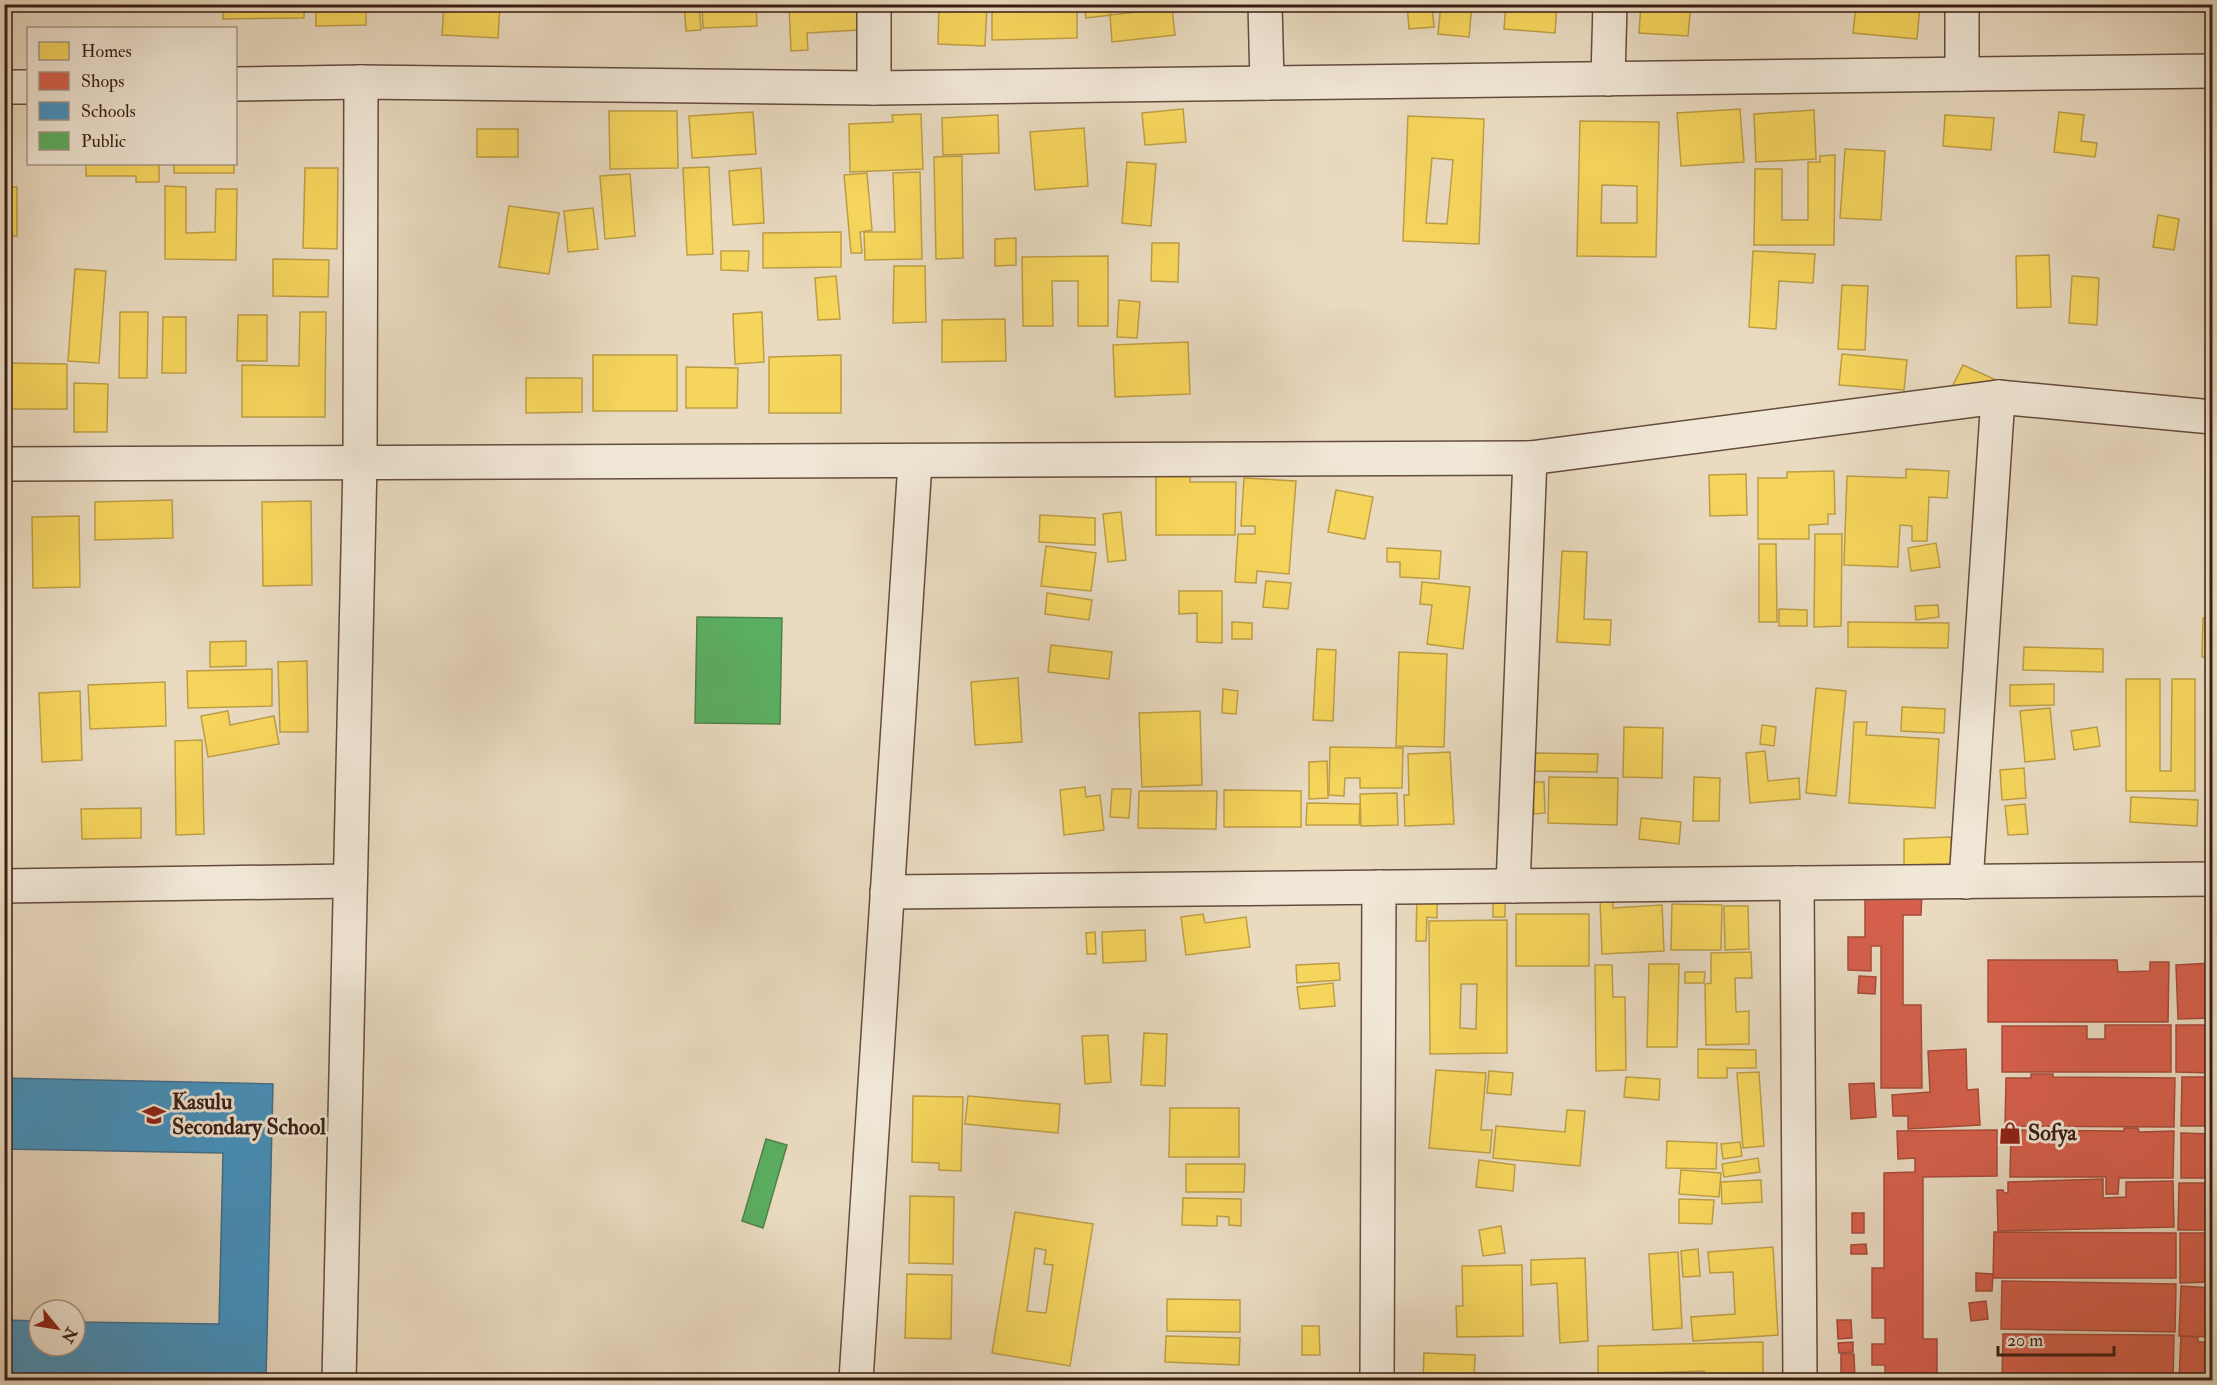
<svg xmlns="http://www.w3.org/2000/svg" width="2217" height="1385" font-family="'IM FELL Double Pica',serif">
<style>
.homes{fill:#f6d55c;stroke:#bd9e46;stroke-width:1.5;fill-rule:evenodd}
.shops{fill:#d6604d;stroke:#a74c3c;stroke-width:1.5}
.schools{fill:#4393c3;stroke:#40708e;stroke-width:1.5}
.public{fill:#5aae61;stroke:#50824a;stroke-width:1.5}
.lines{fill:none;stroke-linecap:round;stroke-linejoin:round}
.minor-casing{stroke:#654c3e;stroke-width:36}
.minor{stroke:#f1e7d6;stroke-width:33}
.labels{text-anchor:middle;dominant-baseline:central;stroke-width:6;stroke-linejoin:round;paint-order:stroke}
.poi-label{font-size:22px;font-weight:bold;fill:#391d13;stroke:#f1e7d6;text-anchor:start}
</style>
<rect width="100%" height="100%" fill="#e9dac0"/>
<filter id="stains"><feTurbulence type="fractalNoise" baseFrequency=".00333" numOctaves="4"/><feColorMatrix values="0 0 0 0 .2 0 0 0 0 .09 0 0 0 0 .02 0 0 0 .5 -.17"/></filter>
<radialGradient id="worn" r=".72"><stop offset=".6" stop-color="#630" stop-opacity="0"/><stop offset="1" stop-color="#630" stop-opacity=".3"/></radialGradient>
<g class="homes">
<polygon points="223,4 304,4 304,18 223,19"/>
<polygon points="316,4 366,4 366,25 316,26"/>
<polygon points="444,4 500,4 498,38 442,35"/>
<polygon points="684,4 699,4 701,30 686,31"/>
<polygon points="702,4 756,4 757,26 703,28"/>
<polygon points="789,4 858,4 859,30 807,33 808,50 791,51"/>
<polygon points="939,4 987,4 985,46 938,44"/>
<polygon points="1046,4 1077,4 1077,38 992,40 992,9 1046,8"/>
<polygon points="1084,4 1109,4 1111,15 1086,18"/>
<polygon points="1407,4 1432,4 1434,27 1409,29"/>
<polygon points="1441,4 1472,4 1469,37 1438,34"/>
<polygon points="1506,4 1557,4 1555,33 1504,29"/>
<polygon points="1641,4 1691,4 1688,36 1639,33"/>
<polygon points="1892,4 1920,4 1917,39 1853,33 1856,5 1892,9"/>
<polygon points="1172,8 1175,35 1112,42 1110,15"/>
<polygon points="1183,109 1186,142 1145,145 1142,113"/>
<polygon points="1740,109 1744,162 1681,166 1677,113"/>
<polygon points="1814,110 1816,159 1756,162 1754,114"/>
<polygon points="609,111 677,111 678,168 610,169"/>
<polygon points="753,112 756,154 692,158 689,116"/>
<polygon points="2059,112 2084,115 2081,141 2097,143 2095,157 2054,152"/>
<polygon points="921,114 923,169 850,172 849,124 893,122 892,115"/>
<polygon points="998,115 999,153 943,155 942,118"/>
<polygon points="1945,115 1994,118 1991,150 1943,146"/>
<path d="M 1408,116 L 1484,119 L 1479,244 L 1403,241 ZM 1432,158 L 1453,160 L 1447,224 L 1426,223 Z"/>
<path d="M 1580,121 L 1659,122 L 1656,257 L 1577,256 ZM 1602,185 L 1637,186 L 1637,223 L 1601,223 Z"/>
<polygon points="1084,128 1088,186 1035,190 1030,132"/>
<rect x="477" y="129" width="41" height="28"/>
<polygon points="1845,149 1885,151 1881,220 1840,218"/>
<polygon points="1835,155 1834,245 1754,245 1755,169 1782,169 1782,220 1808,220 1808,162 1820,162 1820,156"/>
<polygon points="962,156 963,258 936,259 934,157"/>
<polygon points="1127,162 1156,164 1151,226 1122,223"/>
<polygon points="86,164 159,164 159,182 136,182 136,176 86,176"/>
<rect x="174" y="164" width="60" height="9"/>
<polygon points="709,167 713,254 687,255 683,168"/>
<polygon points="305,168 338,168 337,249 303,248"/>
<polygon points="761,168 764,223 733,225 729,171"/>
<polygon points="920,172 922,259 865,260 864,232 895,232 893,173"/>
<polygon points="867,173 872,230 860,232 862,253 851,253 844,175"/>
<polygon points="630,174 635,236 605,239 600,176"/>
<polygon points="165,186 186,187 186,233 215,232 216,189 237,189 236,260 165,259"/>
<rect x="4" y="187" width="13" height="49"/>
<polygon points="509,206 559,213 549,274 499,267"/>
<polygon points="593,208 598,249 568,252 564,211"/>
<polygon points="2158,215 2179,219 2174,250 2153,247"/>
<polygon points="841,232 841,267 763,268 763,233"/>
<polygon points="1016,238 1016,265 995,266 995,239"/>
<polygon points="1152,243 1179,243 1178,282 1151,281"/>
<polygon points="721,251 749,251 748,271 721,270"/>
<polygon points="1753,251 1815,254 1813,283 1779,281 1776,329 1749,327"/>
<polygon points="2049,255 2051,307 2017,308 2016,256"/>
<polygon points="1108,256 1108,326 1078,326 1078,281 1052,281 1053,326 1023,326 1022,257"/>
<polygon points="273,259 329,260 328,297 273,296"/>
<polygon points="894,266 925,266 926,322 893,323"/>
<polygon points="75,269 106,271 99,363 68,361"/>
<polygon points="836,276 840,319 818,320 815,278"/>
<polygon points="2072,276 2099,278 2097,325 2069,323"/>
<polygon points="1842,285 1868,286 1865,350 1838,349"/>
<polygon points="1119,300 1140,302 1137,338 1117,337"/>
<rect x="4" y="310" width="6" height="39"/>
<polygon points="120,312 148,312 147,378 119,378"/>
<polygon points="300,312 326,312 325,417 242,417 242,365 299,366"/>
<polygon points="762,312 764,362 735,364 733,314"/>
<polygon points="238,315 267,315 267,361 237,361"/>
<polygon points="163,317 186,317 186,373 162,373"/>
<polygon points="1005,319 1006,361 942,362 942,320"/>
<polygon points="1188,342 1190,394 1115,397 1113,345"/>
<polygon points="1842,354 1907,360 1904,390 1839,385"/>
<rect x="593" y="355" width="84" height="56"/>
<polygon points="841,355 841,413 769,413 769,357"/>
<polygon points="4,363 67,364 67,409 4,409"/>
<polygon points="1963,365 1994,379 1983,403 1951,389"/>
<polygon points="686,367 738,368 737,408 686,408"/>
<polygon points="526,378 582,378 582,412 526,413"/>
<polygon points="74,383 108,384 107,432 74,432"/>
<polygon points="1906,469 1949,471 1947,498 1929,497 1927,541 1912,541 1912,526 1900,525 1898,567 1844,565 1847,476 1906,478"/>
<polygon points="1834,471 1835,514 1828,514 1828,524 1809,525 1809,539 1758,539 1758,478 1787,478 1787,472"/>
<polygon points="1190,473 1190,482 1236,482 1235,535 1156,535 1156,474"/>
<polygon points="1746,474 1747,515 1710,516 1709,475"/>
<polygon points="1244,478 1296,481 1289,574 1257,571 1256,583 1235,582 1238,534 1255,534 1255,526 1241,526"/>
<polygon points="1336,490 1373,497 1365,539 1328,532"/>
<polygon points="172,500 173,538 95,540 95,502"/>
<polygon points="311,501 312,585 263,586 262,502"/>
<polygon points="1121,512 1126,560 1108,562 1103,514"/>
<polygon points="1040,515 1095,518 1095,545 1039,542"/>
<polygon points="79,516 80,587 33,588 32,517"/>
<polygon points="1815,534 1842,534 1841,626 1814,627"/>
<polygon points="1936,543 1940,567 1911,571 1908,548"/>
<polygon points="1759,544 1776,544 1777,622 1759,622"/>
<polygon points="1046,546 1096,553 1091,591 1041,586"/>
<polygon points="1387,548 1441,551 1439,579 1400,577 1400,562 1387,562"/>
<polygon points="1562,551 1587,552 1584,619 1611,620 1610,645 1557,642"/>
<polygon points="1266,581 1291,583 1288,609 1263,607"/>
<polygon points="1422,582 1470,587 1463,649 1427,644 1432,605 1420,604"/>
<polygon points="1179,591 1222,591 1222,643 1197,642 1197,613 1179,614"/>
<polygon points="1047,593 1092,600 1089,620 1045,614"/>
<polygon points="1938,605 1939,617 1916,620 1915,606"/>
<polygon points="1779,609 1807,610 1807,626 1779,626"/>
<polygon points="2203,618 2212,618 2212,657 2202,657"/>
<polygon points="1232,622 1252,623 1252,639 1232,639"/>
<polygon points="1848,622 1949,623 1948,648 1848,647"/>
<polygon points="246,641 246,666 210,667 210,642"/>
<polygon points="1051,645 1112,652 1109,679 1048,672"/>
<polygon points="2024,647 2103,649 2103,672 2023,670"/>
<polygon points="1317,649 1336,650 1333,721 1313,720"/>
<polygon points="1399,652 1447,654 1444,747 1396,746"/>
<polygon points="307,661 308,732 280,732 278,662"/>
<polygon points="272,669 272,706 188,708 187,671"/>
<polygon points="1018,678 1022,742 975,745 971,682"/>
<polygon points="2126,679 2160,679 2160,771 2171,771 2172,679 2195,679 2195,791 2126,791"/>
<polygon points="165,682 166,726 90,729 88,685"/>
<polygon points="2054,684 2054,705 2010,706 2010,685"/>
<polygon points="1816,688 1846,691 1836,796 1806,793"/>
<polygon points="1223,689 1238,691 1236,714 1222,713"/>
<polygon points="80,691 82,760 42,762 39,693"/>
<polygon points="1902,707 1945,709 1944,733 1901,731"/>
<polygon points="2050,708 2055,759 2025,762 2020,711"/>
<polygon points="228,711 230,725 274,716 279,744 208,757 201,716"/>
<polygon points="1200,711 1202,785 1142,787 1139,713"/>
<polygon points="1854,722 1867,722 1866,735 1939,739 1935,808 1849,803"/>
<polygon points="1762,725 1776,727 1774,746 1760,744"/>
<polygon points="1624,727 1663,728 1662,778 1623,777"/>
<polygon points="2097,727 2100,746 2074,750 2071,731"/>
<polygon points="202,740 204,834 176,835 175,741"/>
<polygon points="1330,747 1403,748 1402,788 1360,788 1360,778 1345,778 1344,796 1329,795"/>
<polygon points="1765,751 1768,781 1799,778 1800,799 1750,803 1746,753"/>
<polygon points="1450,752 1454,824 1405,826 1404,795 1409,795 1408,754"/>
<polygon points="1534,753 1598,754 1597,772 1534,771"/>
<polygon points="1327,761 1328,798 1309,799 1309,762"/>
<polygon points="2024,768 2026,798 2002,800 2000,770"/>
<polygon points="1549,777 1618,778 1617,825 1548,823"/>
<polygon points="1694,777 1720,778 1719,821 1693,821"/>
<polygon points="1532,782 1544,782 1545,813 1534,814"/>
<polygon points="1085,787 1086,797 1100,795 1104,830 1064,835 1060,790"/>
<polygon points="1112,789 1131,789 1129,818 1110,817"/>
<polygon points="1224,790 1301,791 1301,827 1224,827"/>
<polygon points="1139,791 1217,791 1216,829 1138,828"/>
<polygon points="1397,793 1398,825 1361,826 1360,794"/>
<polygon points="2131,797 2198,800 2197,826 2130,822"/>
<polygon points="1307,803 1360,804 1359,825 1306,825"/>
<polygon points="2025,804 2028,834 2008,835 2005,806"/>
<polygon points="141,808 141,838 82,839 81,809"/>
<polygon points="1641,818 1681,822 1679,844 1639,839"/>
<polygon points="1951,837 1952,864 1904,865 1904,839"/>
<rect x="1493" y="892" width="12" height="25"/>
<polygon points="1417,893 1437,893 1437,918 1427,917 1426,941 1416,941"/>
<polygon points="1613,899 1613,908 1662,905 1664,951 1602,954 1600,900"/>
<polygon points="1672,904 1722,905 1721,950 1671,950"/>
<polygon points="1724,906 1748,906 1749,949 1725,950"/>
<polygon points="1203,914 1205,923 1246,917 1250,947 1186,955 1181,917"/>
<rect x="1516" y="914" width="73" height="52"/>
<path d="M 1507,920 L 1507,1053 L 1430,1054 L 1429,921 ZM 1461,984 L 1477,984 L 1476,1029 L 1460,1028 Z"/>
<polygon points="1145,930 1146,961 1103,963 1102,932"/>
<polygon points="1095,932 1096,954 1087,954 1086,933"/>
<polygon points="1751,952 1752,978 1735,978 1736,1012 1749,1011 1749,1044 1706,1045 1705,984 1711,983 1711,953"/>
<polygon points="1339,963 1340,980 1297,983 1296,965"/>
<polygon points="1649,964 1679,964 1677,1047 1647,1047"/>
<polygon points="1595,965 1612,965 1613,997 1625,997 1626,1070 1596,1071"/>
<polygon points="1685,972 1705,972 1704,983 1685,983"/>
<polygon points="1333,983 1335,1006 1300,1009 1297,987"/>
<polygon points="1144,1033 1167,1034 1165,1086 1141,1085"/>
<polygon points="1108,1035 1111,1082 1085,1084 1082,1036"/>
<polygon points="1698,1049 1756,1050 1756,1068 1727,1068 1727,1078 1698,1078"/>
<polygon points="1436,1070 1486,1073 1481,1130 1492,1130 1490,1153 1429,1148"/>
<polygon points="1489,1071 1513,1073 1511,1095 1487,1093"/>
<polygon points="1759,1072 1764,1146 1743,1148 1737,1073"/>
<polygon points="1626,1077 1660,1079 1659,1100 1624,1097"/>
<polygon points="913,1096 963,1097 961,1171 939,1170 939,1163 912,1162"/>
<polygon points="968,1096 1060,1104 1058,1133 965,1124"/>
<polygon points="1170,1108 1239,1108 1239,1157 1169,1157"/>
<polygon points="1567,1110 1585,1111 1580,1166 1493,1158 1496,1126 1565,1132"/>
<polygon points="1667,1141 1717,1143 1716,1169 1666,1168"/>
<polygon points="1740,1142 1742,1156 1723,1159 1721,1144"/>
<polygon points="1758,1158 1760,1172 1724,1177 1722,1164"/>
<polygon points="1479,1160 1515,1165 1513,1191 1476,1187"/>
<polygon points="1186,1164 1245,1164 1244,1192 1186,1192"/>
<polygon points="1681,1170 1721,1173 1719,1197 1679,1194"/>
<polygon points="1761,1180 1762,1202 1722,1204 1721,1182"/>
<polygon points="910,1196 954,1197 953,1264 909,1263"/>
<polygon points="1183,1198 1241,1199 1241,1226 1229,1225 1229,1217 1217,1216 1217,1226 1182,1225"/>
<polygon points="1679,1199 1714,1200 1712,1224 1679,1223"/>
<path d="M 1015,1212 L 1093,1224 L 1070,1366 L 992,1353 ZM 1035,1248 L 1046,1250 L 1044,1264 L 1053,1265 L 1046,1313 L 1027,1311 Z"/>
<polygon points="1501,1226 1505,1253 1483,1256 1479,1230"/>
<polygon points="1773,1247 1778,1335 1693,1341 1691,1317 1735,1314 1733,1272 1710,1273 1708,1252"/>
<polygon points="1698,1249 1700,1276 1683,1277 1681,1251"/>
<polygon points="1678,1252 1682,1328 1653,1330 1649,1254"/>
<polygon points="1585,1258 1588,1341 1560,1343 1557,1283 1531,1285 1531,1260"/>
<polygon points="1522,1265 1523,1336 1457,1337 1456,1306 1463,1306 1462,1266"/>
<polygon points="907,1274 952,1275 951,1339 905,1338"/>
<polygon points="1167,1299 1240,1300 1240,1332 1167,1331"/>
<polygon points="1302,1326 1319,1326 1320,1355 1302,1355"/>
<polygon points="1166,1336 1240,1338 1239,1365 1165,1362"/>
<polygon points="1763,1342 1763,1380 1704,1380 1704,1371 1622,1374 1622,1380 1598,1380 1598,1346"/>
<polygon points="1424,1353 1475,1355 1474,1380 1423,1380"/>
</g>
<g class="shops">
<polygon points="1865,892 1922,892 1921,915 1903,915 1903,1005 1921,1005 1922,1088 1881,1088 1881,946 1871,946 1871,971 1848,970 1848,937 1865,937"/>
<polygon points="1988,960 2117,960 2118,972 2150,971 2150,962 2169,962 2168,1022 1988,1022"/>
<polygon points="2212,963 2212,1018 2178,1019 2176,965"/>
<polygon points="1859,976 1876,977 1875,994 1858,993"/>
<polygon points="2105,1025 2171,1025 2171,1072 2002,1072 2002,1026 2087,1026 2087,1039 2105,1039"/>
<polygon points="2176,1025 2212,1025 2212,1073 2176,1072"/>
<polygon points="1966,1049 1967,1090 1978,1089 1980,1125 1908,1129 1908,1116 1893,1116 1892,1095 1930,1092 1928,1051"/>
<polygon points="2031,1074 2053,1074 2053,1077 2175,1078 2174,1127 2005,1126 2006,1078 2031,1078"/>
<polygon points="2182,1077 2212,1077 2212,1126 2181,1126"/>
<polygon points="1874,1083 1876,1117 1851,1119 1849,1084"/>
<polygon points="2124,1128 2138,1128 2139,1132 2174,1131 2173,1178 2119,1178 2118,1194 2106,1194 2106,1177 2010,1177 2011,1130 2124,1131"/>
<polygon points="1997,1130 1997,1176 1923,1177 1923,1339 1937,1339 1937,1380 1885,1380 1885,1365 1872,1365 1872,1344 1885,1344 1885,1318 1872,1318 1872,1268 1884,1268 1884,1173 1915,1172 1915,1158 1898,1159 1897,1131"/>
<polygon points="2181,1133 2212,1134 2212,1178 2181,1178"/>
<polygon points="2103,1179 2103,1198 2126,1197 2126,1182 2173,1181 2174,1227 1998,1231 1997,1190 2003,1190 2004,1193 2008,1193 2008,1182"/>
<polygon points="2179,1183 2212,1183 2212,1230 2178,1230"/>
<rect x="1852" y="1213" width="12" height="20"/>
<polygon points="1994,1232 2176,1233 2176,1278 1993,1278"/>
<polygon points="2180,1233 2212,1233 2212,1282 2180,1283"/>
<polygon points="1866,1244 1867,1254 1851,1254 1851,1245"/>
<polygon points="1976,1273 1993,1274 1992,1291 1976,1291"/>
<polygon points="2002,1281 2176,1284 2175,1332 2001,1329"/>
<polygon points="2181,1286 2212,1288 2212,1337 2179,1336"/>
<polygon points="1986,1301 1988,1319 1971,1321 1969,1303"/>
<polygon points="1837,1320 1851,1320 1852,1338 1838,1339"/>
<polygon points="2003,1334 2174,1335 2173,1380 2002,1379"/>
<polygon points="2181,1336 2198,1337 2198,1342 2212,1342 2212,1380 2179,1380"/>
<polygon points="1853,1342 1853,1352 1839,1353 1838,1343"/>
<polygon points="1841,1354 1854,1354 1855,1380 1841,1380"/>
</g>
<polygon class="schools" points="4,1078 273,1084 266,1380 4,1378 4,1320 39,1321 39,1346 75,1346 75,1322 219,1324 223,1153 4,1149"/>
<g class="public">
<polygon points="697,617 782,618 780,724 695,723"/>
<polygon points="766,1139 787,1145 763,1228 742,1221"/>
</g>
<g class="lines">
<g class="minor-casing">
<g id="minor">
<polyline points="1265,4 1267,83"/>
<polyline points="1962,4 1962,74"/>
<polyline points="1608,79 1610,4"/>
<polyline points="236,84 361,82 874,88 2212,71"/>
<polyline points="4,87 28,87"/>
<polyline points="874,88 874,4"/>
<polyline points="4,464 1530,458 1998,397 2212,417"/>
<polyline points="1966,882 1998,397"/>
<polyline points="1797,883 1800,1380"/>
<polyline points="4,886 350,881"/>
<polyline points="1513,886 1530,458"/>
<polyline points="887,892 2212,879"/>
<polyline points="339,1380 360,463 361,82"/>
<polyline points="856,1380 915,462"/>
<polyline points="1377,1380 1379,887"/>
</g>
</g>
<use href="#minor" class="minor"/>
</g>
<defs>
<g id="school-bare" transform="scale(1.8)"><path d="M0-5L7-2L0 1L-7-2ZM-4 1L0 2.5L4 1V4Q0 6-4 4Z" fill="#8f2418" stroke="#f1e7d6" stroke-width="2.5" paint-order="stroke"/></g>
<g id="shop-bare" transform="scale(1.8)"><path d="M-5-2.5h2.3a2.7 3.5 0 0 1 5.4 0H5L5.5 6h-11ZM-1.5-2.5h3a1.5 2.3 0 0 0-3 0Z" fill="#8f2418" stroke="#f1e7d6" stroke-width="2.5" paint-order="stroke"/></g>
</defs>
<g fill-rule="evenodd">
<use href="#school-bare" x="154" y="1115"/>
<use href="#shop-bare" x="2010" y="1133"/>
</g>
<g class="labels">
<g class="poi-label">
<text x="172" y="1102">Kasulu<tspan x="172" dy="25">Secondary School</tspan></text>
<text x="2028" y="1133">Sofya</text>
</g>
</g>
<rect width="2217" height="1385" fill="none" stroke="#e9dac0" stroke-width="24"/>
<rect x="6" y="6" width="2205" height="1373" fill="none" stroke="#391d13" stroke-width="3"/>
<rect x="12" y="12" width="2193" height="1361" fill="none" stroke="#391d13" stroke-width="1.5"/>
<rect x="27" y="27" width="210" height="138" fill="#f1e7d6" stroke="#a79688" stroke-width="1.5"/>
<rect x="39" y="42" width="30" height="18" fill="#f6d55c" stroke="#a79688" stroke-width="1.5"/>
<text x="81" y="57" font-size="18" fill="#391d13">Homes</text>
<rect x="39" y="72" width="30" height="18" fill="#d6604d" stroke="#a79688" stroke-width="1.5"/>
<text x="81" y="87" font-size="18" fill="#391d13">Shops</text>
<rect x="39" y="102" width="30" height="18" fill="#4393c3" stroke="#a79688" stroke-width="1.5"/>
<text x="81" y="117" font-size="18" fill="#391d13">Schools</text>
<rect x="39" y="132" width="30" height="18" fill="#5aae61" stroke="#a79688" stroke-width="1.5"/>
<text x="81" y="147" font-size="18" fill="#391d13">Public</text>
<g transform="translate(57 1328) rotate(120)"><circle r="28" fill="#f1e7d6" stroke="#a79688" stroke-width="1.5"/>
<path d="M0-4.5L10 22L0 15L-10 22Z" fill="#8f2418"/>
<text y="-9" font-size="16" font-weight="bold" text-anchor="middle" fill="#391d13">N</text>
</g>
<path d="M1998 1346v9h116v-9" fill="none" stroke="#391d13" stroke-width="3"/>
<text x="2007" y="1346" font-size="18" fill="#391d13" stroke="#f1e7d6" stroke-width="4.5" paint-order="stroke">20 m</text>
<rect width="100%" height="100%" filter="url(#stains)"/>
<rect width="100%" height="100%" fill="url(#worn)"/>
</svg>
